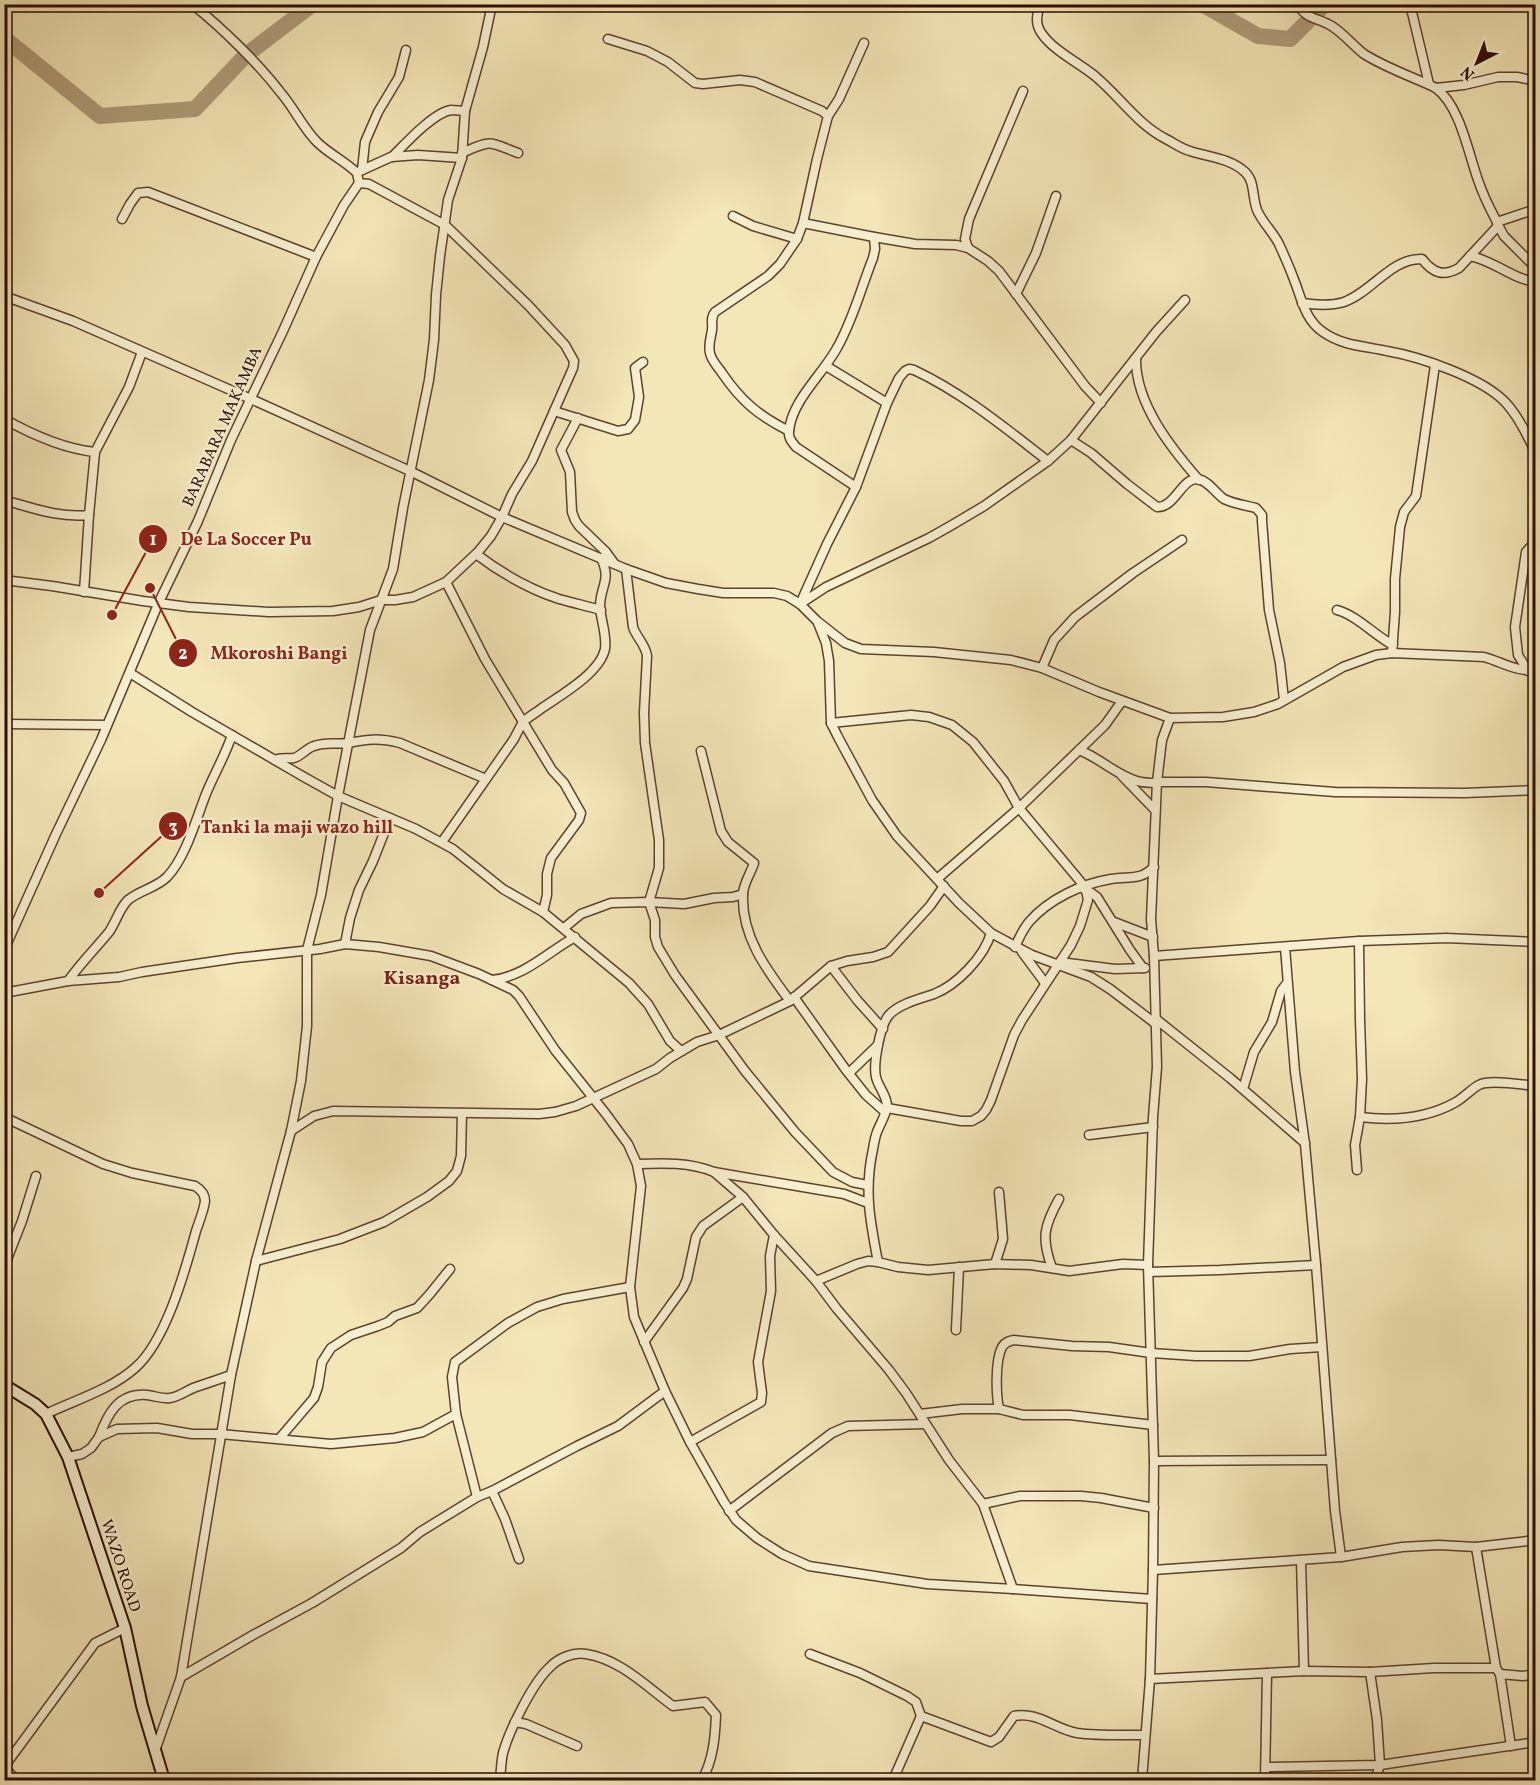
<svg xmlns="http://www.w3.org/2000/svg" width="1540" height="1785" font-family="Vollkorn,serif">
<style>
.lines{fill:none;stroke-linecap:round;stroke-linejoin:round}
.river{stroke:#af9c79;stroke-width:16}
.street-casing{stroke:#5c432e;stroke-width:11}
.secondary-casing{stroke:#2a0d01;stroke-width:14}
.street{stroke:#f7efd0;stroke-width:8}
.secondary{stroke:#f7efd0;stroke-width:10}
.labels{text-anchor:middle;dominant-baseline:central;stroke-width:4.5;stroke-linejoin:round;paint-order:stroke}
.street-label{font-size:16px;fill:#2a0d01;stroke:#f7efd0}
.quarter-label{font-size:20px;font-weight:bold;fill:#7a1f14;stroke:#f7efd0}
.leader{fill:none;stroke:#8f2418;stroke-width:2}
.callout-dot{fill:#8f2418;stroke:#f7efd0;stroke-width:2}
.mark-label{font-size:18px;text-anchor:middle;font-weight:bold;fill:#fff}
.callout-label{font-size:18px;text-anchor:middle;font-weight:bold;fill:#8f2418;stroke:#f7efd0;stroke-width:4.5;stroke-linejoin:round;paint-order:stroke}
</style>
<rect width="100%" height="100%" fill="#f3e6b7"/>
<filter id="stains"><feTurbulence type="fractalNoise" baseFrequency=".00333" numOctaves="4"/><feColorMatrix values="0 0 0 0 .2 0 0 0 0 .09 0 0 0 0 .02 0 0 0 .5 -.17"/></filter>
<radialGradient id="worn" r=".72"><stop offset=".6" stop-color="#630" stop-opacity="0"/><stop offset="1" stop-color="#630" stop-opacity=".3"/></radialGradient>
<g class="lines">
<g class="river">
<polyline points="1202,4 1258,36 1290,39 1325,4"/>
<polyline points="4,38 100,116 195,109 246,55 313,4"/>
</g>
<g class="street-casing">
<g id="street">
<path d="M 1041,4 C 1036,15 1035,24 1042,34 C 1054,51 1079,63 1095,76 C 1120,97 1137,124 1166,139 C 1174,143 1182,149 1190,151 C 1208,157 1230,158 1245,172 C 1255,181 1252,197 1257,210 C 1262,222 1273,232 1279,244 C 1284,255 1289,266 1293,277 C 1301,296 1304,319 1323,332 C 1343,346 1364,346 1387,351 C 1421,357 1483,378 1506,403 C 1519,417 1528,436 1536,454"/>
<path d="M 1297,4 C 1307,19 1314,17 1328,24 C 1341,30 1352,45 1364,54 C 1386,68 1413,77 1436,88 C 1460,106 1468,152 1478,180 C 1483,195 1490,209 1497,222 L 1536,209"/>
<polyline points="1410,4 1429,84"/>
<path d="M 608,39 L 647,51 L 668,62 L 695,83 L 703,84 L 740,80 L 755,82 L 822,111 L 828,116 L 817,159 L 803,223 L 797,239 L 780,264 L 768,276 L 715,312 C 710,318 713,322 712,330 C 711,337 708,345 710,353 C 711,360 718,367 722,373 C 741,401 759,416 789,431"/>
<polyline points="1436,88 1464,85 1498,77 1517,77 1536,81"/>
<polyline points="828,116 839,99 864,43"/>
<path d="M 462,153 C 491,139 489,142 518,153"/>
<polyline points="1536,153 1534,162 1536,188"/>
<path d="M 392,157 C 405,144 433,113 451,110 C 456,110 461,111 465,111"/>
<polyline points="362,170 365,142 378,112 399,77 406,50"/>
<polyline points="360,171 391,157 418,155 462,158"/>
<polyline points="733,216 753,226 797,239"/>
<polyline points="122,219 130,204 138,193 148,192 316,257"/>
<path d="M 803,223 L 874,237 L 875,249 L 873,258 C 861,288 853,320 837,348 C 823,374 792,400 789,431 C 788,438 792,442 796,447 L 856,487"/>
<polyline points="1497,223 1504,236 1536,268"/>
<polyline points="874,237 915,244 956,245 968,248 988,261 999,271 1085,386 1101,403"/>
<polyline points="968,248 965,239 969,219 1023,91"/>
<path d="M 1470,256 C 1493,260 1512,279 1536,282"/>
<polyline points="1016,294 1036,253 1056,196"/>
<path d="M 4,296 L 73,321 L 251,399 L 410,471 L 502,517 L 626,569 L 666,583 L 698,589 L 723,593 L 774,593 L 787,596 L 800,604 L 817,621 L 845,643 L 861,649 L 934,652 L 1011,660 L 1042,668 L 1099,692 L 1170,718 L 1223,717 L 1254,712 L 1278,704 L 1343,667 L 1376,655 L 1392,653 L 1484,657 C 1502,662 1516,672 1536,670"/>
<path d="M 1302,303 C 1315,305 1331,306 1344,302 C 1372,292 1391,258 1422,259 C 1433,273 1443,277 1459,268 L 1498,226"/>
<path d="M 1136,360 C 1136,404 1171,448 1199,480"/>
<polyline points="826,366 887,403"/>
<polyline points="554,411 618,431 628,429 635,420 639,397 635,368 643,362"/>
<polyline points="578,418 561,450 570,472 572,512 575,520 579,526 606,552 614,563"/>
<path d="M 4,419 C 31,434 65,449 95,452"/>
<path d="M 1071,440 L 1091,453 L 1127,484 L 1157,507 C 1175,508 1182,477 1198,479 C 1209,481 1215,493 1224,499 C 1234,504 1245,505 1256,508 L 1262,515 L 1262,521 L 1269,610 L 1280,663 L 1284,700"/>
<path d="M 4,500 C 33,508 58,518 89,515"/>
<path d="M 476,554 C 501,573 529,589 559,599 C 573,603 587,606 601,610"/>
<path d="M 626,569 L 633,627 C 636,637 646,645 647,656 L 644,713 L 645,743 L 659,840 L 659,868 L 649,902 L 655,920 L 655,937 L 658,947 L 675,975 L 745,1071 L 795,1132 L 833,1172 L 852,1182 L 867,1185"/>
<path d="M 4,580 L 52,586 L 143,601 L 189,607 L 269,612 L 333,611 L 359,607 L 381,600 L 395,600 L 413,597 L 446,582 L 478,552 L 491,536 L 502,517 L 512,494 L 532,461 L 573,368 L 574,361 L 565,345 L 528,305 L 445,225 L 369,184 L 359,183 L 357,173 C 345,161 329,154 317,142 C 303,128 294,108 281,93 C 258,63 222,28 192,4"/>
<polyline points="446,582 485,659 552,770 564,783 581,813 579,820 551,858 547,874 547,895 543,912"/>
<polyline points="84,592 89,515 95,452 129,387 142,352"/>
<polyline points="800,604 826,587 929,538 952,525 984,506 1048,461 1071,440 1156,332 1185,300"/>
<path d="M 800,604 L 827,544 L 856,487 L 887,403 L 899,378 L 905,371 L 909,369 L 914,370 C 963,393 1005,428 1048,461"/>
<path d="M 1337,610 C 1358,616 1374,635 1393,645"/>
<polyline points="818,623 826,643 829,661 831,723 838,737 872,800 897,836 959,903 991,933 1032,955 1091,977 1110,989 1156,1024"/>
<polyline points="1392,653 1395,612 1395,579 1400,527 1404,512 1416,496 1435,365"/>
<polyline points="1042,668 1054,640 1075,617 1133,573 1182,540"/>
<polyline points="1528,671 1518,655 1515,627 1526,552 1536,541"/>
<polyline points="130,673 192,712 304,777 338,796 416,829 453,849 503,889 543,912 629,983 648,1004 670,1041 681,1051"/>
<polyline points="831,723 911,715 929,717 952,725 973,742 1004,781 1019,808 1080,881 1086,890 1088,900 1080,926 1071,945 1022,1020 1014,1035 991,1100 986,1110 981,1116 972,1121 961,1121 887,1108"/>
<polyline points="4,724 107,725"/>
<path d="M 1079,750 C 1100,758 1116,775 1137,781 C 1144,783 1150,783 1157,783"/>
<path d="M 701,751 L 721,831 L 728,842 L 754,863 C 751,873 743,884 743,894 C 741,936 766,969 790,1001"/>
<path d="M 275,760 C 281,757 287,759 294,758 C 301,756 307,748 314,746 C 328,741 336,745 348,743 C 368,739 379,738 400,743 L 486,779"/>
<polyline points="1122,776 1155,810"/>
<polyline points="1157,782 1206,782 1335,792 1465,793 1536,790"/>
<path d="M 442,842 L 514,739 C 517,733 520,727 523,722 C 528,717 536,713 542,708 C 561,695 600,673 605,649 C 607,635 601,621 600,607 C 600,585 612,581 601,558"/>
<polyline points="937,879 1019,808 1105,725 1122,701"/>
<polyline points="1085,890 1090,892 1097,897 1130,950 1143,968"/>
<polyline points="1114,922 1153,937"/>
<polyline points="564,928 581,914 611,903 649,902 684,904 714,898 733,897 743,894"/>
<polyline points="345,944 350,918 359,890 373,861 390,818"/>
<path d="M 1015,947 C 1019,938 1023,929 1029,922 C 1049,899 1081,884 1111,879 C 1129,876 1140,881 1154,867"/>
<polyline points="1285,947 1295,1072 1305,1144 1316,1265 1335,1511 1341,1557"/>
<polyline points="4,950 56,834 101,740 159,602 198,521 231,440 283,331 316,257 344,205 359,183"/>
<polyline points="1022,952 1045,983"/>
<polyline points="1154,956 1359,941 1446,938 1536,942"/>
<polyline points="1060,962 1115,969 1145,968"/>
<polyline points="831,966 857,1000 883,1029"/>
<path d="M 492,980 C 524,977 548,952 575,937"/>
<path d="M 68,981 C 80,964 95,949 109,932 C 116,922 119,909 128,900 C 140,890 156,888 167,877 C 186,857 196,819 206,794 C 214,774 225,756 232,735"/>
<polyline points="4,993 68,981 119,977 142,972 237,958 320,949 345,944 379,947 431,956 479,974 513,990 519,996 555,1050 606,1114 628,1144 637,1164 641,1186 630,1287 634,1317 665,1391 690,1442 724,1502 736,1520 757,1538 782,1554 809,1566 927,1584 1013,1589 1152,1599"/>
<polyline points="794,997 846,1070 866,1095 885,1112"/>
<polyline points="1156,1019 1230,1078 1305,1143"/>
<polyline points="849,1073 878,1045"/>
<polyline points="1243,1089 1254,1052 1272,1022 1281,991 1287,983"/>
<path d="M 4,1117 L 103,1164 L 132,1173 L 195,1186 C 200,1189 205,1194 205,1201 C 204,1210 199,1222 196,1231 C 185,1271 166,1341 135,1368 C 110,1390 75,1400 46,1414"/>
<path d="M 1360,1117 C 1393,1121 1428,1118 1456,1102 C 1463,1098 1474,1087 1479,1085 C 1490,1079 1523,1085 1536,1086"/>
<polyline points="291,1131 314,1116 333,1111 539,1114 555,1112 576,1106 656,1069 670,1058 697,1042 719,1035 790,1001 831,966 847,961 873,957 888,952 930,906 944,886"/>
<polyline points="1089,1135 1153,1127"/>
<path d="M 637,1164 C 663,1163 690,1162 714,1172 L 844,1194 L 868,1203"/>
<polyline points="1357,1170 1355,1145 1360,1117 1362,1079 1360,1020 1359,941"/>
<polyline points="714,1172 743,1197 774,1235 816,1281 837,1309 889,1370 906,1393 949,1460 983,1504 1013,1589"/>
<polyline points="256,1261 340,1239 384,1222 427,1197 449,1181 457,1171 461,1156 462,1113"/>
<path d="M 878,1262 C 870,1221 864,1190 873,1149 C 874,1143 875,1137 877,1132 C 880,1124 886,1115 887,1106 C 887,1095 878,1087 876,1077 C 873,1064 880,1025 889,1015 C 899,1004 919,999 934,994 C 957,985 984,957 991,933"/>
<polyline points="995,1264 1003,1239 999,1192"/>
<polyline points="4,1267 22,1221 36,1176"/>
<path d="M 1052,1268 C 1041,1238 1044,1226 1059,1199"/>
<polyline points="1149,1272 1220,1270 1316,1265"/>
<polyline points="816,1281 857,1264 868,1261 878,1262 898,1267 928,1270 995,1264 1031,1265 1069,1271 1123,1264 1148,1265"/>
<polyline points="956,1330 959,1267"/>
<polyline points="644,1342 683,1288 687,1279 696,1237 703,1226 743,1197"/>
<path d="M 999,1409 C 996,1394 995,1361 1002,1347 C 1005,1342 1009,1341 1014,1340 L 1072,1346 L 1109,1347 L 1151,1353 L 1196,1356 L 1249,1356 L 1290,1349 L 1322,1347"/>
<polyline points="920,1414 962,1409 999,1409 1023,1415 1070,1415 1153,1425"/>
<path d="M 99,1437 C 108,1413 118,1393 147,1395 C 155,1396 162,1399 170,1398 C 179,1397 187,1390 196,1387 C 208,1383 220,1379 231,1375"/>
<polyline points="279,1439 314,1398 318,1387 322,1362 331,1348 351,1335 378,1326 388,1322 395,1316 417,1308 429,1295 450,1269"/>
<polyline points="690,1442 761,1402 762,1393 758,1362 771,1291 770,1256 774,1235"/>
<polyline points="68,1457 82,1454 91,1448 99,1437 117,1429 157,1428 192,1434 220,1434 331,1444 395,1438 423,1432 456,1414"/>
<polyline points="1154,1461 1331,1460"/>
<polyline points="492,1491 505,1519 519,1559"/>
<polyline points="477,1497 456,1414 452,1377 455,1362 508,1323 537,1307 563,1299 630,1287"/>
<polyline points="983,1504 1020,1496 1081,1496 1101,1498 1154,1508"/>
<polyline points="729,1511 832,1433 848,1426 925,1424"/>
<polyline points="1476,1547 1496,1668 1500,1674 1511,1746"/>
<polyline points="1301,1560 1304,1671"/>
<polyline points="1153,1570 1341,1557 1402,1547 1438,1545 1476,1547 1536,1540"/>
<polyline points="810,1654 860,1673 907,1696 916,1702 921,1716 893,1780"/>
<polyline points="1370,1672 1377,1720 1380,1765 1375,1780"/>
<polyline points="1500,1674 1523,1676 1536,1674"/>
<polyline points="181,1677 253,1635 312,1603 401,1548 420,1532 477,1497 492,1491 577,1446 618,1426 665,1391"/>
<polyline points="1150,1679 1304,1671 1370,1672 1434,1668 1496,1668"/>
<path d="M 921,1716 L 991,1742 L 999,1737 L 1014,1716 C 1037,1711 1055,1729 1077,1733 C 1099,1736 1123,1735 1145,1735"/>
<polyline points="515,1722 526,1724 577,1746"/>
<polyline points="155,1751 181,1677 231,1375 256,1261 291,1131 301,1081 307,1026 307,950 321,895 338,796 370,630 393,569 403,508 429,380 434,340 436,295 440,256 448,200 462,158 465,111 483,47 492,4"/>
<polyline points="4,1767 95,1643 125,1628"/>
<polyline points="4,1767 16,1780"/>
<polyline points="1266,1767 1380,1765 1536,1742"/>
<path d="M 500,1780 C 501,1771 501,1762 503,1753 C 509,1731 532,1684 549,1668 C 558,1658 573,1652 586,1654 C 620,1659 647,1687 673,1706 L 705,1702 L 716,1715 C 715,1739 713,1760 702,1780"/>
<polyline points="1142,1780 1150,1679 1153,1570 1154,1461 1148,1265 1153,1117 1157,1067 1154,956 1151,919 1157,782 1162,740 1170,718"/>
<polyline points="1265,1780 1267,1673"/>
</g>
</g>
<g class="secondary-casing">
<polyline id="secondary" points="4,1385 35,1404 46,1414 68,1457 125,1628 142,1706 164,1780"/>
</g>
<use href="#street" class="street"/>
<use href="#secondary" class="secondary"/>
</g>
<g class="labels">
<g class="street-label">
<text transform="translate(223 427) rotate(-66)">BARABARA MAKAMBA</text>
<text transform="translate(120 1566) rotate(72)">WAZO ROAD</text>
</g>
<g class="quarter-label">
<text x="422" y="979">Kisanga</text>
</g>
</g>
<path class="leader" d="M112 615L153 539M150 588L183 653M99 893L173 826"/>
<g class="callout-dot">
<circle cx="112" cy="615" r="6"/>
<circle cx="150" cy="588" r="6"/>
<circle cx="99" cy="893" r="6"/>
<circle cx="153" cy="539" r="15"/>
<circle cx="183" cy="653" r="15"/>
<circle cx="173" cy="826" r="15"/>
</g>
<g class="mark-label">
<text x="153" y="545">1</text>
<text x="183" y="659">2</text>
<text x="173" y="833">3</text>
</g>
<g class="callout-label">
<text x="246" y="545">De La Soccer Pu</text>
<text x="279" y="659">Mkoroshi Bangi</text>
<text x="297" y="833">Tanki la maji wazo hill</text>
</g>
<rect width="1540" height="1785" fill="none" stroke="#f3e6b7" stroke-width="24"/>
<rect x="6" y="6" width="1528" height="1773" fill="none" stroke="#2a0d01" stroke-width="3"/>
<rect x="12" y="12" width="1516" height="1761" fill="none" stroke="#2a0d01" stroke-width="1.5"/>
<g transform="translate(1477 63) rotate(222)" stroke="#f7efd0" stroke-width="4.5" paint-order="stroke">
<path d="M0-4.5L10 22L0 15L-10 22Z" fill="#2a0d01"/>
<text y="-9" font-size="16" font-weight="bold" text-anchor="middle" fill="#2a0d01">N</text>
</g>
<rect width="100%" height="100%" filter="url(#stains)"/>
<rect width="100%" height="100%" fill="url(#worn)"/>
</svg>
